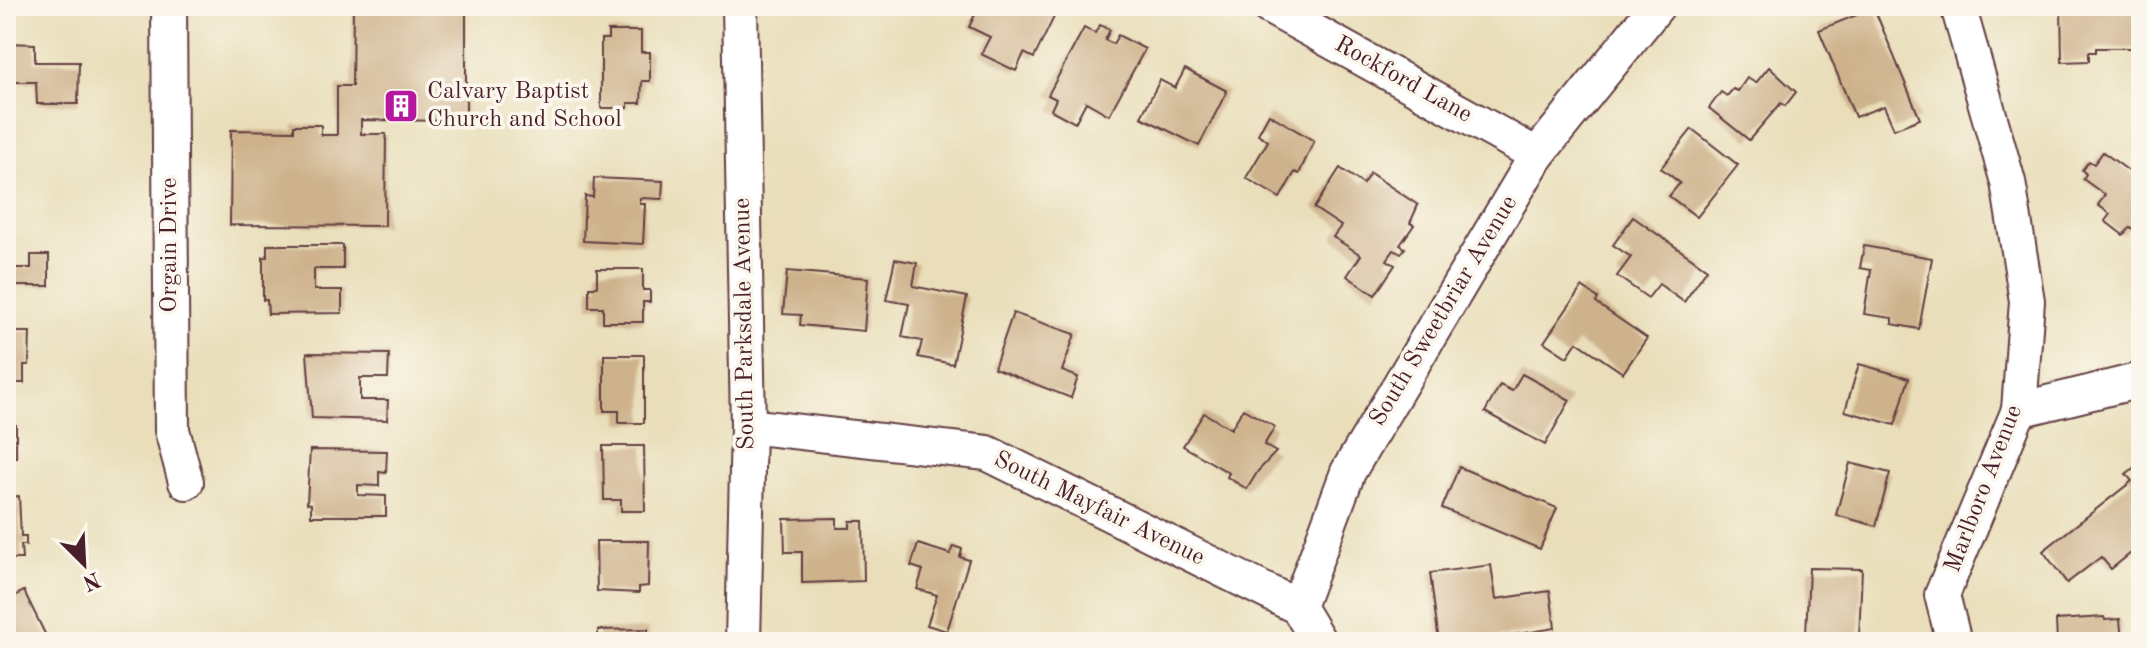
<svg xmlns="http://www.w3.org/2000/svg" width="2147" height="648" font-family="'Old Standard TT',serif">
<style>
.building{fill:#ceb28c}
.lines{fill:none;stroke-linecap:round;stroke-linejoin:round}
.minor-casing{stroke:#623c40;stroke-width:38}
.minor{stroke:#fff;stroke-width:34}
.labels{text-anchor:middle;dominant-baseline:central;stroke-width:7;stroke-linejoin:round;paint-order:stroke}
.street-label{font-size:24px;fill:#4a1f2b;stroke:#fbf7ec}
.poi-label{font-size:24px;fill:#4a1f2b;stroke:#fbf7ec;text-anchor:start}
</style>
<rect width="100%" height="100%" fill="#fbf7ec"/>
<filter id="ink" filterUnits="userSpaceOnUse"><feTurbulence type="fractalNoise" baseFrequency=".0125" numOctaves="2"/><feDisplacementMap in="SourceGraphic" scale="16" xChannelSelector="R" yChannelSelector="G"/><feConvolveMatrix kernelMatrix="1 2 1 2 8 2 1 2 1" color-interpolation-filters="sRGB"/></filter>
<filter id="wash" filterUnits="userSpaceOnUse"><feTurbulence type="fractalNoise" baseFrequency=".006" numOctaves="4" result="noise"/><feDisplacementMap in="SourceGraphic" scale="32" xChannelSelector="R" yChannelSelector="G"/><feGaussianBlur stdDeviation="1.8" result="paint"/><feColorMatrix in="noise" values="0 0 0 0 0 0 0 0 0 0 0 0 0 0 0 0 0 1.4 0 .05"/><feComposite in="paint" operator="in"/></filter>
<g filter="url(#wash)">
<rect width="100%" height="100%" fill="#e9deb9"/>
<g id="blocks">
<g class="building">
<polygon points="353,6 466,6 466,121 361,120 361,134 386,134 385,226 230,225 231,130 294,131 294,125 321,125 321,135 337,135 337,86 352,86"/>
<polygon points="979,6 1019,9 1043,6 1056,13 1034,58 1024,53 1016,71 981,54 990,37 969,27"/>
<polygon points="2061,6 2141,7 2141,56 2135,56 2135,48 2096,48 2096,52 2089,52 2089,61 2062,62"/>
<polygon points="1874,8 1920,119 1894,129 1884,106 1855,117 1819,30"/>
<polygon points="1100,25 1110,30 1105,40 1113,44 1118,35 1145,49 1109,115 1086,102 1075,123 1051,110 1056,99 1048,95 1084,28 1095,33"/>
<polygon points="608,31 641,31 641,52 650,52 650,81 642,81 641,103 628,103 628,108 601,108 601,39 608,39"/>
<polygon points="6,43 35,44 35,62 79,62 78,104 37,104 36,82 6,82"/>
<polygon points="1769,67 1796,92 1785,106 1781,103 1749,140 1709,108 1721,92 1727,96 1733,89 1738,91 1747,78 1756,83"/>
<polygon points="1185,69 1227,91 1199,146 1141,117 1160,80 1175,88"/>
<polygon points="1269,114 1314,141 1299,174 1295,172 1280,198 1246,178 1268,141 1258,134"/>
<polygon points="1692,129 1738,165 1697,217 1669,196 1680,183 1661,168"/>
<polygon points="2103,152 2141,180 2141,235 2130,227 2123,235 2105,221 2110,214 2098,205 2105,195 2083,179 2086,174 2082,170 2089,161 2094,164"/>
<rect x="6" y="167" width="7" height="26"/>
<polygon points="1340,168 1363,184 1370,173 1418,205 1410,223 1414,225 1400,245 1405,248 1401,254 1394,250 1387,260 1395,265 1375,295 1347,276 1361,255 1333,237 1341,226 1314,208"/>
<polygon points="594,178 663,181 662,199 640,198 640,204 645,204 643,244 583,241 585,196 593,197"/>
<polygon points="1633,217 1707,269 1684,302 1659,284 1648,298 1617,276 1631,257 1613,245"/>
<polygon points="6,234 13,235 13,268 31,268 31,255 49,255 49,286 6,286"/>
<polygon points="267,245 343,245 343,269 314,269 314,290 342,290 342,313 268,314 267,300 263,300 263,257 267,257"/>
<polygon points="1864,246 1932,258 1919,329 1892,324 1892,318 1864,314 1871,270 1860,268"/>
<polygon points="895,259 917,263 913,286 967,297 953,364 918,357 922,341 902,337 909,304 886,300"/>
<polygon points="597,269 643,269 643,290 650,290 650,302 643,302 643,322 603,322 603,307 589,307 589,287 597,287"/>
<polygon points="787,271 868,278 864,331 800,325 801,315 783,314"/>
<polygon points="1582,287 1598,298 1596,303 1647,338 1623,373 1577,342 1567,357 1544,342"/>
<polygon points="1013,313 1075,334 1062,371 1078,377 1071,398 994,368"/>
<polygon points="6,314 13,314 13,332 30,332 29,365 24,365 24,383 6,383"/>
<polygon points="307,353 389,354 388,378 360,378 360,400 388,400 387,420 312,418"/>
<polygon points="604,355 644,355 644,423 619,423 619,411 604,411"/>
<polygon points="1859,364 1909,378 1895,425 1845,411"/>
<polygon points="1522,374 1570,400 1545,445 1485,412 1500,385 1512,391"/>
<polygon points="1243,409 1275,427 1264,445 1276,452 1258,471 1247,489 1227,477 1229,473 1183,446 1204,413 1231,429"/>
<rect x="6" y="425" width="10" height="32"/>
<polygon points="603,446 644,446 645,511 621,511 621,500 604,500"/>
<polygon points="310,450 387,451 386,473 379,472 379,486 358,485 358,495 386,496 386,516 311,516 311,504 307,503"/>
<polygon points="2141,462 2141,530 2137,533 2141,545 2111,569 2101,557 2067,583 2043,551 2132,481 2126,474"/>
<polygon points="1850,463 1890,473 1876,526 1836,515"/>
<polygon points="1459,467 1557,508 1540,549 1442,508"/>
<polygon points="19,496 21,536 26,536 26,545 21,545 22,559 12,559 12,576 6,576 6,497"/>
<polygon points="837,518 837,528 850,528 850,521 863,521 864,581 802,583 802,552 785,552 784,519"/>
<polygon points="596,541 649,541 648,586 639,587 639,593 597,591"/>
<polygon points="918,544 950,554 953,546 962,549 960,557 969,560 947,631 927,625 937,595 917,589 923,570 911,566"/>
<polygon points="1491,565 1496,599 1550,591 1555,628 1471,642 1439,642 1430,573"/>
<polygon points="1809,568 1862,569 1859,638 1806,635"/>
<polygon points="24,591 49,642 6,642 6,601"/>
<polygon points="2104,617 2105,620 2120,619 2122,642 2057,642 2056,620"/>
<polygon points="648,629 648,642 598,642 598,630"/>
</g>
</g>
</g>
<g filter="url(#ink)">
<use href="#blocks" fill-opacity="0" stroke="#623c40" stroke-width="2"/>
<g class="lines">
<g class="minor-casing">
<g id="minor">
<polyline points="169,6 172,430 186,482"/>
<polyline points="740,6 748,426 743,642"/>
<polyline points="1268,6 1537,155"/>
<polyline points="2019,410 2141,380"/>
<polyline points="748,426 987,453 1298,607"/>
<polyline points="1319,642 1298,607 1348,472 1537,155 1657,6"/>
<polyline points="1954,642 1942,595 2019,410 2027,301 2008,182 1958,6"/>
</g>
</g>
<use href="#minor" class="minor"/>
</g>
</g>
<defs>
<g id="building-square" transform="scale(1.8)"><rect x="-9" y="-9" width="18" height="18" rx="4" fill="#b5179e" stroke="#fbf7ec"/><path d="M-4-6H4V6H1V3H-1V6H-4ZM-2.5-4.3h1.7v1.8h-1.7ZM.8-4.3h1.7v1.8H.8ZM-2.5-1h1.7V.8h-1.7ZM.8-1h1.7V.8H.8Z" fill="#fff"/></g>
</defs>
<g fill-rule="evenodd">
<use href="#building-square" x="401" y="106"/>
</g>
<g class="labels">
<g class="street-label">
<text transform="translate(1403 80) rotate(29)">Rockford Lane</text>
<text transform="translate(170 245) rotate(-90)">Orgain Drive</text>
<text transform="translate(1444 311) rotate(-59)">South Sweetbriar Avenue</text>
<text transform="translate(745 324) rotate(-91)">South Parksdale Avenue</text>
<text transform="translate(1984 489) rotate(-69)">Marlboro Avenue</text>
<text transform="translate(1099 509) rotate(26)">South Mayfair Avenue</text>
</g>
<g class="poi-label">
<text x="427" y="92">Calvary Baptist<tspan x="427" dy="28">Church and School</tspan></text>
</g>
</g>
<rect width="2147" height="648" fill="none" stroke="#fbf7ec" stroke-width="32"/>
<g transform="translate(84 564) rotate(156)" stroke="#fbf7ec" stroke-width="6" paint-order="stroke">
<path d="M0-6L14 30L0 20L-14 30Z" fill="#4a1f2b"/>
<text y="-12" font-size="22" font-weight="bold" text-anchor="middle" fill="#4a1f2b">N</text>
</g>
</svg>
